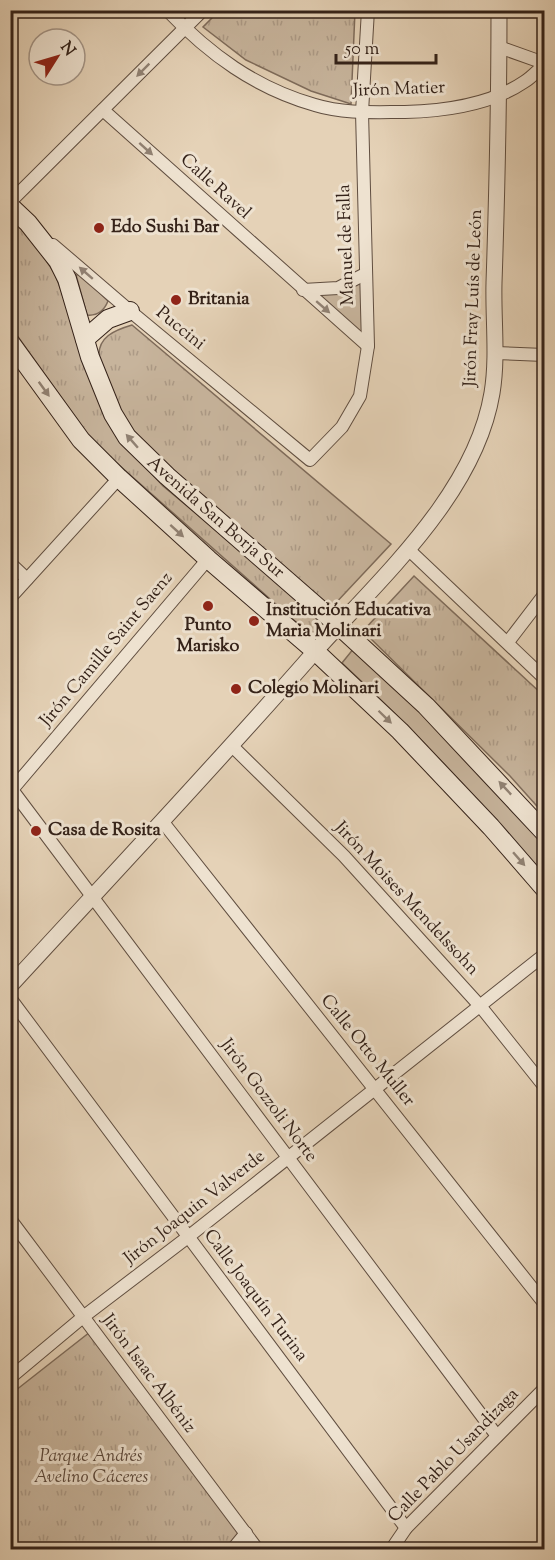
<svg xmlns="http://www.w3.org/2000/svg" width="555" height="1560" font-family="'Sorts Mill Goudy',serif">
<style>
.green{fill:#c7b49c;stroke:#7e6b5a;stroke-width:1.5}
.park{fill:url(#park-tufts);stroke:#7e6b5a;stroke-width:1.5}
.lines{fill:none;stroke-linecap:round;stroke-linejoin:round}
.minor-casing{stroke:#604e40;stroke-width:14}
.tertiary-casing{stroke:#604e40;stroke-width:17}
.secondary-casing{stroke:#342219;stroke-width:20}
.minor{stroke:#eee2d0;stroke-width:12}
.tertiary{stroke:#eee2d0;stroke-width:15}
.secondary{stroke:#eee2d0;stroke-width:18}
.oneway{fill:#918274}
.poi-dot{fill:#8f2418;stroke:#eee2d0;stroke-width:2}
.labels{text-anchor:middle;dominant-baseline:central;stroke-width:6;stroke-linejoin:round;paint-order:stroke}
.street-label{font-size:18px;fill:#342219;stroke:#eee2d0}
.poi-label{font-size:18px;font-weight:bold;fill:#342219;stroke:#eee2d0;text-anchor:start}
.park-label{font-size:18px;font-style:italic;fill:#59463a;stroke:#eee2d0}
</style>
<defs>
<pattern id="park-tufts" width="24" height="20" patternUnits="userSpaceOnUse" patternTransform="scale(1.5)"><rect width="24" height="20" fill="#c7b49c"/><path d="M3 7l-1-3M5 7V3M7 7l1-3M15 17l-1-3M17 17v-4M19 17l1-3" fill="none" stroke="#ac9a86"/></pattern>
</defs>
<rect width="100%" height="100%" fill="#e5d2b7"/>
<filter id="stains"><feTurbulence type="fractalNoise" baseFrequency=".00333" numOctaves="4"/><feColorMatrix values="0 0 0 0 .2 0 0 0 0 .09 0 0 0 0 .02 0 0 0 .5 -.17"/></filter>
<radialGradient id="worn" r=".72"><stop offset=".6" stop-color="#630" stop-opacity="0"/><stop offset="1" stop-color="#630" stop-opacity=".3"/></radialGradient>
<g class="green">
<path d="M 81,274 L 108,301 C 104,311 97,316 87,315 L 76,275 Z"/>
<polygon points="365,274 368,346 303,290 338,288"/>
<path d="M 354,648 L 419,709 L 544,843 L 544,875 C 481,801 413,729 342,663 Z"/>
</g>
<g class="park">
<polygon points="220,10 355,11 351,104 311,91 246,60 203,27"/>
<polygon points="10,216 31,237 55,274 113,431 163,486 302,601 317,617 315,632 305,630 93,442 11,327"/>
<path d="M 132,325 L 391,544 L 333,606 L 327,604 L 155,459 L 118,410 L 99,358 C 97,337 115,330 132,325 Z"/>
<polygon points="414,576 544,696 544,814 510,776 363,631"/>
<polygon points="90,1332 240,1533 226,1549 11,1550 11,1394"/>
</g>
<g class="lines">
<g class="minor-casing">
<g id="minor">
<path d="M 167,10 C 209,54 255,88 315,105 C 344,114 375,112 405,112 C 445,111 490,105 524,82 C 531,78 538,70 544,65"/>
<polyline points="499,47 544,63"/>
<polyline points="103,110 368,346"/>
<polyline points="10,202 203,10"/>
<polyline points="53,245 130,311 310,460 342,427 360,396 368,346 362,112 368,10"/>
<polyline points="303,290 338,288 365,274"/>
<polyline points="495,353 544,355"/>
<polyline points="408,549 544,678"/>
<polyline points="10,563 27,579"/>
<polyline points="10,598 119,478"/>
<polyline points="508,642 544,595"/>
<polyline points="232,746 344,856 481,1007 544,1086"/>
<polyline points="10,787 497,1436"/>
<polyline points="10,792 208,559"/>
<polyline points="162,821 544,1303"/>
<polyline points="10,998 406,1528"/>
<polyline points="10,1219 258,1550"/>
<polyline points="10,1378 83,1317 188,1237 544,955"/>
<polyline points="232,1550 246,1533"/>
<polyline points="391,1550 406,1528 544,1389"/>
</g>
</g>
<g class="tertiary-casing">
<path id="tertiary" d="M 10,986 C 111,876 213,768 311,656 C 377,581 475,496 492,393 C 498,357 493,319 494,283 C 497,192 499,101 499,10"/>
</g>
<g class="secondary-casing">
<g id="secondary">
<polyline points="10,206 28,223 58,261 67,279 90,357 113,414 127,437 167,476 338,625 426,706 544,832"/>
<polyline points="85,339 108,319 130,311"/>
<polyline points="10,342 81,440 119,478 208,559 315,651 400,731 491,827 544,888"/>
</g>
</g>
<use href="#minor" class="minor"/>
<use href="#tertiary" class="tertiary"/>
<use href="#secondary" class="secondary"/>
</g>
<defs><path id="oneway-solid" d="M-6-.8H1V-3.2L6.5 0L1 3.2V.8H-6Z" transform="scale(1.5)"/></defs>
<g class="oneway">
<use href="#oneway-solid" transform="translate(143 70) rotate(135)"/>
<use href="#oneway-solid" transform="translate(146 149) rotate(42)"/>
<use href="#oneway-solid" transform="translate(86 273) rotate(-139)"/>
<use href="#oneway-solid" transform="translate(323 307) rotate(41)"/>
<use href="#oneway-solid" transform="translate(44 389) rotate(54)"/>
<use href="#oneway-solid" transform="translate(132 441) rotate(-131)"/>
<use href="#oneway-solid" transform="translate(177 531) rotate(42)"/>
<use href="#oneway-solid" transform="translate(385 717) rotate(44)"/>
<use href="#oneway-solid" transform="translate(505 788) rotate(-133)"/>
<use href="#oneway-solid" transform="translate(519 859) rotate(49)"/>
</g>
<g class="poi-dot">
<circle cx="99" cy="228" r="6"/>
<circle cx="176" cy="300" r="6"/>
<circle cx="208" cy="606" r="6"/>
<circle cx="254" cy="621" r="6"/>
<circle cx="236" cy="689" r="6"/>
<circle cx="36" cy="831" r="6"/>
</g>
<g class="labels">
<g class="street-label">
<text transform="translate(399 90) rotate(-2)">Jirón Matier</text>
<text transform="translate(215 187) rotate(42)">Calle Ravel</text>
<text transform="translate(347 245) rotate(-92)">Manuel de Falla</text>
<text transform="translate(474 298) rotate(-88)">Jirón Fray Luís de León</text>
<text transform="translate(180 329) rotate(39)">Puccini</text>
<text transform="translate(215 518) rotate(41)">Avenida San Borja Sur</text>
<text transform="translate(107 650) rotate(-50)">Jirón Camille Saint Saenz</text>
<text transform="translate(406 899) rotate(47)">Jirón Moises Mendelssohn</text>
<text transform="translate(367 1051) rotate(51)">Calle Otto Muller</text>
<text transform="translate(268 1101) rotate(53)">Jirón Gozzoli Norte</text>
<text transform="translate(195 1208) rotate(-38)">Jirón Joaquin Valverde</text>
<text transform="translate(255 1296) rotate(53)">Calle Joaquín Turina</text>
<text transform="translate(148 1374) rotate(53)">Jirón Isaac Albéniz</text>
<text transform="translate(454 1456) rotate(-46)">Calle Pablo Usandizaga</text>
</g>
<g class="poi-label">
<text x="111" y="228">Edo Sushi Bar</text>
<text x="188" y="300">Britania</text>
<text x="266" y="611">Institución Educativa<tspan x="266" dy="21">Maria Molinari</tspan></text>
<text x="208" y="626" text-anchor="middle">Punto<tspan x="208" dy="21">Marisko</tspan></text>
<text x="248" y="689">Colegio Molinari</text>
<text x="48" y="831">Casa de Rosita</text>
</g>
<g class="park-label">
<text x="91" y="1457">Parque Andrés<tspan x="91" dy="21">Avelino Cáceres</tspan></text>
</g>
</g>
<rect width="555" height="1560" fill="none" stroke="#e5d2b7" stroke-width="36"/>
<rect x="12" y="12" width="531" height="1536" fill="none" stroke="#342219" stroke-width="3"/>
<rect x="18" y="18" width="519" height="1524" fill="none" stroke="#342219" stroke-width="1.5"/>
<g transform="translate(57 57) rotate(53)"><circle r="28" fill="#eee2d0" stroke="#a49587" stroke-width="1.5"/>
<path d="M0-4.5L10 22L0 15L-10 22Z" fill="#8f2418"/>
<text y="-9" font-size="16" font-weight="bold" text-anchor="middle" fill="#342219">N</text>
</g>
<path d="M336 54v9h100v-9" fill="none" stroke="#342219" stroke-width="3"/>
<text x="345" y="54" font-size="18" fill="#342219" stroke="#eee2d0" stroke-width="4.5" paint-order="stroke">50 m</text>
<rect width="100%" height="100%" filter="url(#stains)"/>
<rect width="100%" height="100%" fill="url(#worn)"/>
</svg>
